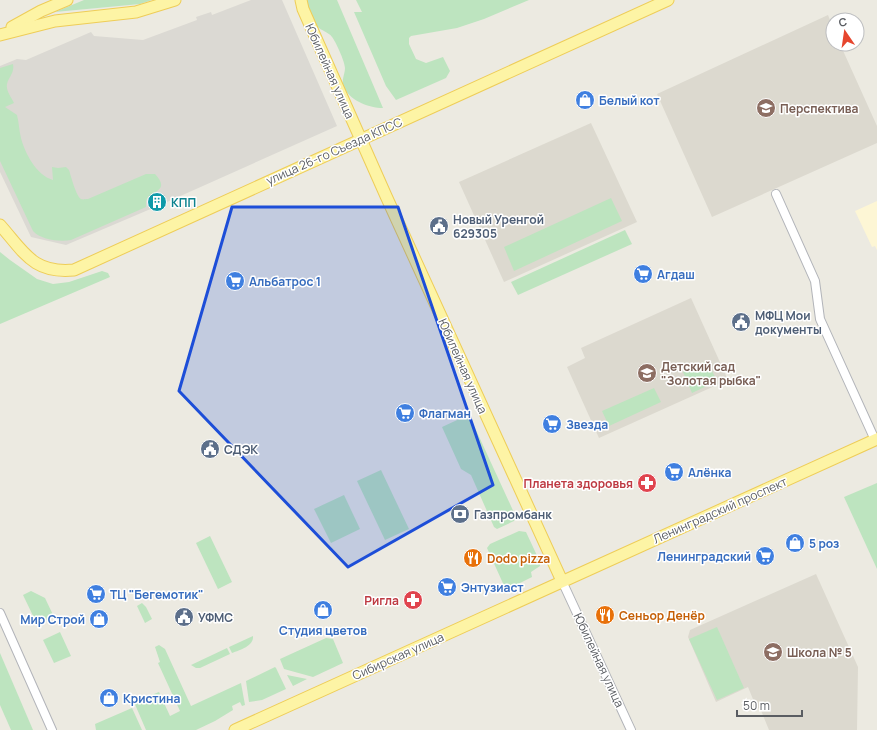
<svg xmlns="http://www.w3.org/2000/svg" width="877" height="730" font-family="Manrope,sans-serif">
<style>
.commercial{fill:#fdf6d5}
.industrial{fill:#dbd9d3}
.education{fill:#dcd9cf}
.green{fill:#bde4bf}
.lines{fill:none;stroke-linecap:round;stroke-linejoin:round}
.minor-casing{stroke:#b2b4b9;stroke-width:10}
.major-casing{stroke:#eecd58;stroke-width:13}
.minor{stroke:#fff;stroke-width:8}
.major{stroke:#fdf4a5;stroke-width:11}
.marked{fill:#1d4ed8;fill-opacity:0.2;stroke:#1d4ed8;stroke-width:3;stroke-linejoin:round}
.labels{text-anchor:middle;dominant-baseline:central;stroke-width:3;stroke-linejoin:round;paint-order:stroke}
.street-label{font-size:12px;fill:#5a5d62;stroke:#fff}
.shop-label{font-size:12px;font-weight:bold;fill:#366cbe;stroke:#fff;text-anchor:start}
.education-label{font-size:12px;font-weight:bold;fill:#785e54;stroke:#fff;text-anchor:start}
.culture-label{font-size:12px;font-weight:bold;fill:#0d838f;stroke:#fff;text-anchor:start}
.service-label{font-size:12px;font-weight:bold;fill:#4e5e75;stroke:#fff;text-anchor:start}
.health-label{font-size:12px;font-weight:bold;fill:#be3a42;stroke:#fff;text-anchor:end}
.food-label{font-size:12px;font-weight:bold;fill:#c56008;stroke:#fff;text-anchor:start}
</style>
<rect width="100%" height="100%" fill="#eceae1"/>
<polygon class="commercial" points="877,201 877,250 875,246 872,247 855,211"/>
<polygon class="industrial" points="251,0 282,0 337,126 167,202 66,245 31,237 0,172 0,66 17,59 26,60 91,32 94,36 143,40 197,20 196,17 211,12 212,15"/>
<g class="education">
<polygon points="828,15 833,28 833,44 840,44 877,126 877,143 712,217 657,94"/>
<polygon points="591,123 637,222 504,282 459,182"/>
<polygon points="691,298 728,380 599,438 567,367 585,358 581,348"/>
<polygon points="816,574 858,667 857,730 769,730 760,708 757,709 748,687 716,702 688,637 690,630"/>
</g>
<g class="green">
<polygon points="84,0 152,0 140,4 55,12"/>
<path d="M 306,0 L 337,0 L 383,108 C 369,108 347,100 343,84 C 342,79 345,73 345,68 C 345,62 336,42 332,37 C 329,32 321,31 317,26 C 313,22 307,5 306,0 Z"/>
<polygon points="356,0 529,0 484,19 457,28 411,36 409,38 409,44 416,59 426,63 443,57 450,71 446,78 396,100 386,86 354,12 362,12"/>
<path d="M 13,64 C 15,75 6,78 7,88 C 8,94 12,98 14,103 L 5,107 L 17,115 C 19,123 19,130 21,138 C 25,153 36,175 53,180 L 52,167 L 58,168 L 66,167 L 69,170 C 71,176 76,196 81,199 C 83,200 85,199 88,199 L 146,174 L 155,174 C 168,188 158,190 148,197 L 146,201 L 146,207 L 71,240 C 60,242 41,240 33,231 L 0,161 L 0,68 Z"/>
<polygon points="611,198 622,221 514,271 504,247"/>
<polygon points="625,230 632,244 518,295 511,282"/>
<polygon points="0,252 10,260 37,279 53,284 69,282 102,271 108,273 110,277 0,324"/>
<polygon points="707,361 717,381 692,393 683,372"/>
<polygon points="654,388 661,402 609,426 602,411"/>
<polygon points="468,415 470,417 516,517 514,521 497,529 494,527 471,475 461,469 442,427"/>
<polygon points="381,470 409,529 385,540 357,481"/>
<polygon points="877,483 877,569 844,497"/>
<polygon points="344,495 360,529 331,543 314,509"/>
<polygon points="519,531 526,532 540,562 540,566 531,572 532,577 506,590 487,548 490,544"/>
<polygon points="210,536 232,582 218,589 196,543"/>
<polygon points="31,591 45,598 54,617 37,624 23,595"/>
<polygon points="142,603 146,607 152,619 145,623 137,606"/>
<polygon points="717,627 744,688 717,700 689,639"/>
<polygon points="60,632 71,656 54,663 43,640"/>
<path d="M 253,636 C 254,646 240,650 232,653 L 229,647 Z"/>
<polygon points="326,638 333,639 343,663 313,677 284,669 280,659"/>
<polygon points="159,645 165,649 191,706 241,683 245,705 242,706 240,702 232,706 233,710 215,721 196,730 146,730 134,702 159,692 170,716 180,711 158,663 160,662 155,647"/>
<polygon points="227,648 230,654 200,668 196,668 191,665"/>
<polygon points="0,653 33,730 11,730 0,705"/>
<polygon points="275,667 276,668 286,689 262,700 249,702 246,681"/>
<polygon points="287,675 307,679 293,686"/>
<polygon points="132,708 142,730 96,730 95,724"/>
</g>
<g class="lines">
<g class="minor-casing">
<g id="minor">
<polyline points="776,194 815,281 820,319 875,440"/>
<polyline points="562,581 631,730"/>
<polyline points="0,613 52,730"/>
</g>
</g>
<g class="major-casing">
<g id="major">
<polyline points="301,0 303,9 386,196 562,581"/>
<polyline points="12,27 41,11 67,0"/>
<polyline points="0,35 55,21 136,12 175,0"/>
<path d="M 0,225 C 24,252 33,274 74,270 L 668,0"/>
<polyline points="235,730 877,439"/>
</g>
</g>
<use href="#minor" class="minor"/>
<use href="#major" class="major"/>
</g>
<path class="marked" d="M 232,207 L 398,207 L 493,485 L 348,567 L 179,391 Z"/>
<defs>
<g id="shop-disc" transform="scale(1)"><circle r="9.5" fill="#3f7fe0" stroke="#fff"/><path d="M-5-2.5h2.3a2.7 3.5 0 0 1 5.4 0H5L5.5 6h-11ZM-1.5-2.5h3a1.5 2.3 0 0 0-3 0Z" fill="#fff"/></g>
<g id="school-disc" transform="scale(1)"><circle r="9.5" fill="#8d6e63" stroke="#fff"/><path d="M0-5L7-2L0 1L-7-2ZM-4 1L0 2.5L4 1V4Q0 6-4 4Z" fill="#fff"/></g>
<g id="building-disc" transform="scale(1)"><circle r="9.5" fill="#0f9aa8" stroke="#fff"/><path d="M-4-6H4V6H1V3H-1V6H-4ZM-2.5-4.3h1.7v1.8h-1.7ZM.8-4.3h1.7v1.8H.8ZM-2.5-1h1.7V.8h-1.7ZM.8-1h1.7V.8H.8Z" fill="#fff"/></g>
<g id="civic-disc" transform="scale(1)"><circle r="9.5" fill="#5c6f8a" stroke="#fff"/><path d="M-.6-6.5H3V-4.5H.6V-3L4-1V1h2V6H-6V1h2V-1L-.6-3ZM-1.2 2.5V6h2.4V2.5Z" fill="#fff"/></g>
<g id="supermarket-disc" transform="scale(1)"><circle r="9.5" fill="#3f7fe0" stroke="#fff"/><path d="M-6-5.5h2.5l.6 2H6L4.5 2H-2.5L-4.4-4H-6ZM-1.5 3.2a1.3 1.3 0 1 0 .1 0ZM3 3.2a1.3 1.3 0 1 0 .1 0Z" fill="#fff"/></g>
<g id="pharmacy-disc" transform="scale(1)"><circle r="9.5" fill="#e0444e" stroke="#fff"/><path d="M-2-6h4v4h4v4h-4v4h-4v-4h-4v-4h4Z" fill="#fff"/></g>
<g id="bank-disc" transform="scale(1)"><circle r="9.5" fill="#5c6f8a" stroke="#fff"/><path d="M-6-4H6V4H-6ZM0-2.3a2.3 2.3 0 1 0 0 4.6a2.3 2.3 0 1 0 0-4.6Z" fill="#fff"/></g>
<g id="restaurant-disc" transform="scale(1)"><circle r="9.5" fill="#e8710a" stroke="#fff"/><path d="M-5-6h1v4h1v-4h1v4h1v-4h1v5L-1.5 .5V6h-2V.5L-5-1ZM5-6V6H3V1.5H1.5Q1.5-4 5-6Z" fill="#fff"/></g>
</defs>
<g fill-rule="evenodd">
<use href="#shop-disc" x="585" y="100"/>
<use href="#school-disc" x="766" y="108"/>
<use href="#building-disc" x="157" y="202"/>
<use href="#civic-disc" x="439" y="226"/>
<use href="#supermarket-disc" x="643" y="274"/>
<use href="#supermarket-disc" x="235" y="281"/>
<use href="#civic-disc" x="741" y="322"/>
<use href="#school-disc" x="647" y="373"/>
<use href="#supermarket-disc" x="405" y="413"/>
<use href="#supermarket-disc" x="552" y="424"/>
<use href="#civic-disc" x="210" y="449"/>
<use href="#supermarket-disc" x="674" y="472"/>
<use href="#pharmacy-disc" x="647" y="483"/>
<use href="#bank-disc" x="460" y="514"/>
<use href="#shop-disc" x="795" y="543"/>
<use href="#supermarket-disc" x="765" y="556"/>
<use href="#restaurant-disc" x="473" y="558"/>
<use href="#supermarket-disc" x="447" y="587"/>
<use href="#supermarket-disc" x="96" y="594"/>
<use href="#pharmacy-disc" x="413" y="600"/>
<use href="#shop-disc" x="323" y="610"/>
<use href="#restaurant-disc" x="605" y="615"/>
<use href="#civic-disc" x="184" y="617"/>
<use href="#shop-disc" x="99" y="619"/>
<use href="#school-disc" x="773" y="652"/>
<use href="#shop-disc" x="109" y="698"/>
</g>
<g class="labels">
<g class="street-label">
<text transform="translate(330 71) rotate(66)">Юбилейная улица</text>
<text transform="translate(334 151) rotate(-24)">улица 26-го Съезда КПСС</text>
<text transform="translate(463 366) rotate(66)">Юбилейная улица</text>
<text transform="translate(720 510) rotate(-24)">Ленинградский проспект</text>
<text transform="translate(398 656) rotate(-24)">Сибирская улица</text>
<text transform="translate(599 660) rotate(65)">Юбилейная улица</text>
</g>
<g class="shop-label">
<text x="599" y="100">Белый кот</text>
<text x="657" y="274">Агдаш</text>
<text x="249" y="281">Альбатрос 1</text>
<text x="419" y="413">Флагман</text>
<text x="566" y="424">Звезда</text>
<text x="688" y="472">Алёнка</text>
<text x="809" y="543">5 роз</text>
<text x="751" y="556" text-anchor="end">Ленинградский</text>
<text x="461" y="587">Энтузиаст</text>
<text x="110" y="594">ТЦ "Бегемотик"</text>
<text x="85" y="619" text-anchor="end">Мир Строй</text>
<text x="323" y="630" text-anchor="middle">Студия цветов</text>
<text x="123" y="698">Кристина</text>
</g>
<g class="education-label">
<text x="780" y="108">Перспектива</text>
<text x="661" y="366">Детский сад<tspan x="661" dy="14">"Золотая рыбка"</tspan></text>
<text x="787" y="652">Школа № 5</text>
</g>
<g class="culture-label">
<text x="171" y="202">КПП</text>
</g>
<g class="service-label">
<text x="453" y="219">Новый Уренгой<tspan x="453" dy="14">629305</tspan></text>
<text x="755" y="315">МФЦ Мои<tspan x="755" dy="14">документы</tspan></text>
<text x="224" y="449">СДЭК</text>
<text x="474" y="514">Газпромбанк</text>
<text x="198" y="617">УФМС</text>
</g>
<g class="health-label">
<text x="633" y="483">Планета здоровья</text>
<text x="399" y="600">Ригла</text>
</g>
<g class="food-label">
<text x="487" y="558">Dodo pizza</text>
<text x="619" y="615">Сеньор Денёр</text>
</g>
</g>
<g transform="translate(845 32) rotate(347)"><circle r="19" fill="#ffffff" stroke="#bdbec0"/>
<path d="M0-3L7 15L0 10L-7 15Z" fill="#e6462e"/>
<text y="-6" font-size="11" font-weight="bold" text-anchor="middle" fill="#5a5d62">С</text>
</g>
<path d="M737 710v6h65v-6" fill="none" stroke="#5a5d62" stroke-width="2"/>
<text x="743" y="710" font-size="12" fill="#5a5d62" stroke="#ffffff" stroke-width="3" paint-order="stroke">50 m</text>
</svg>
